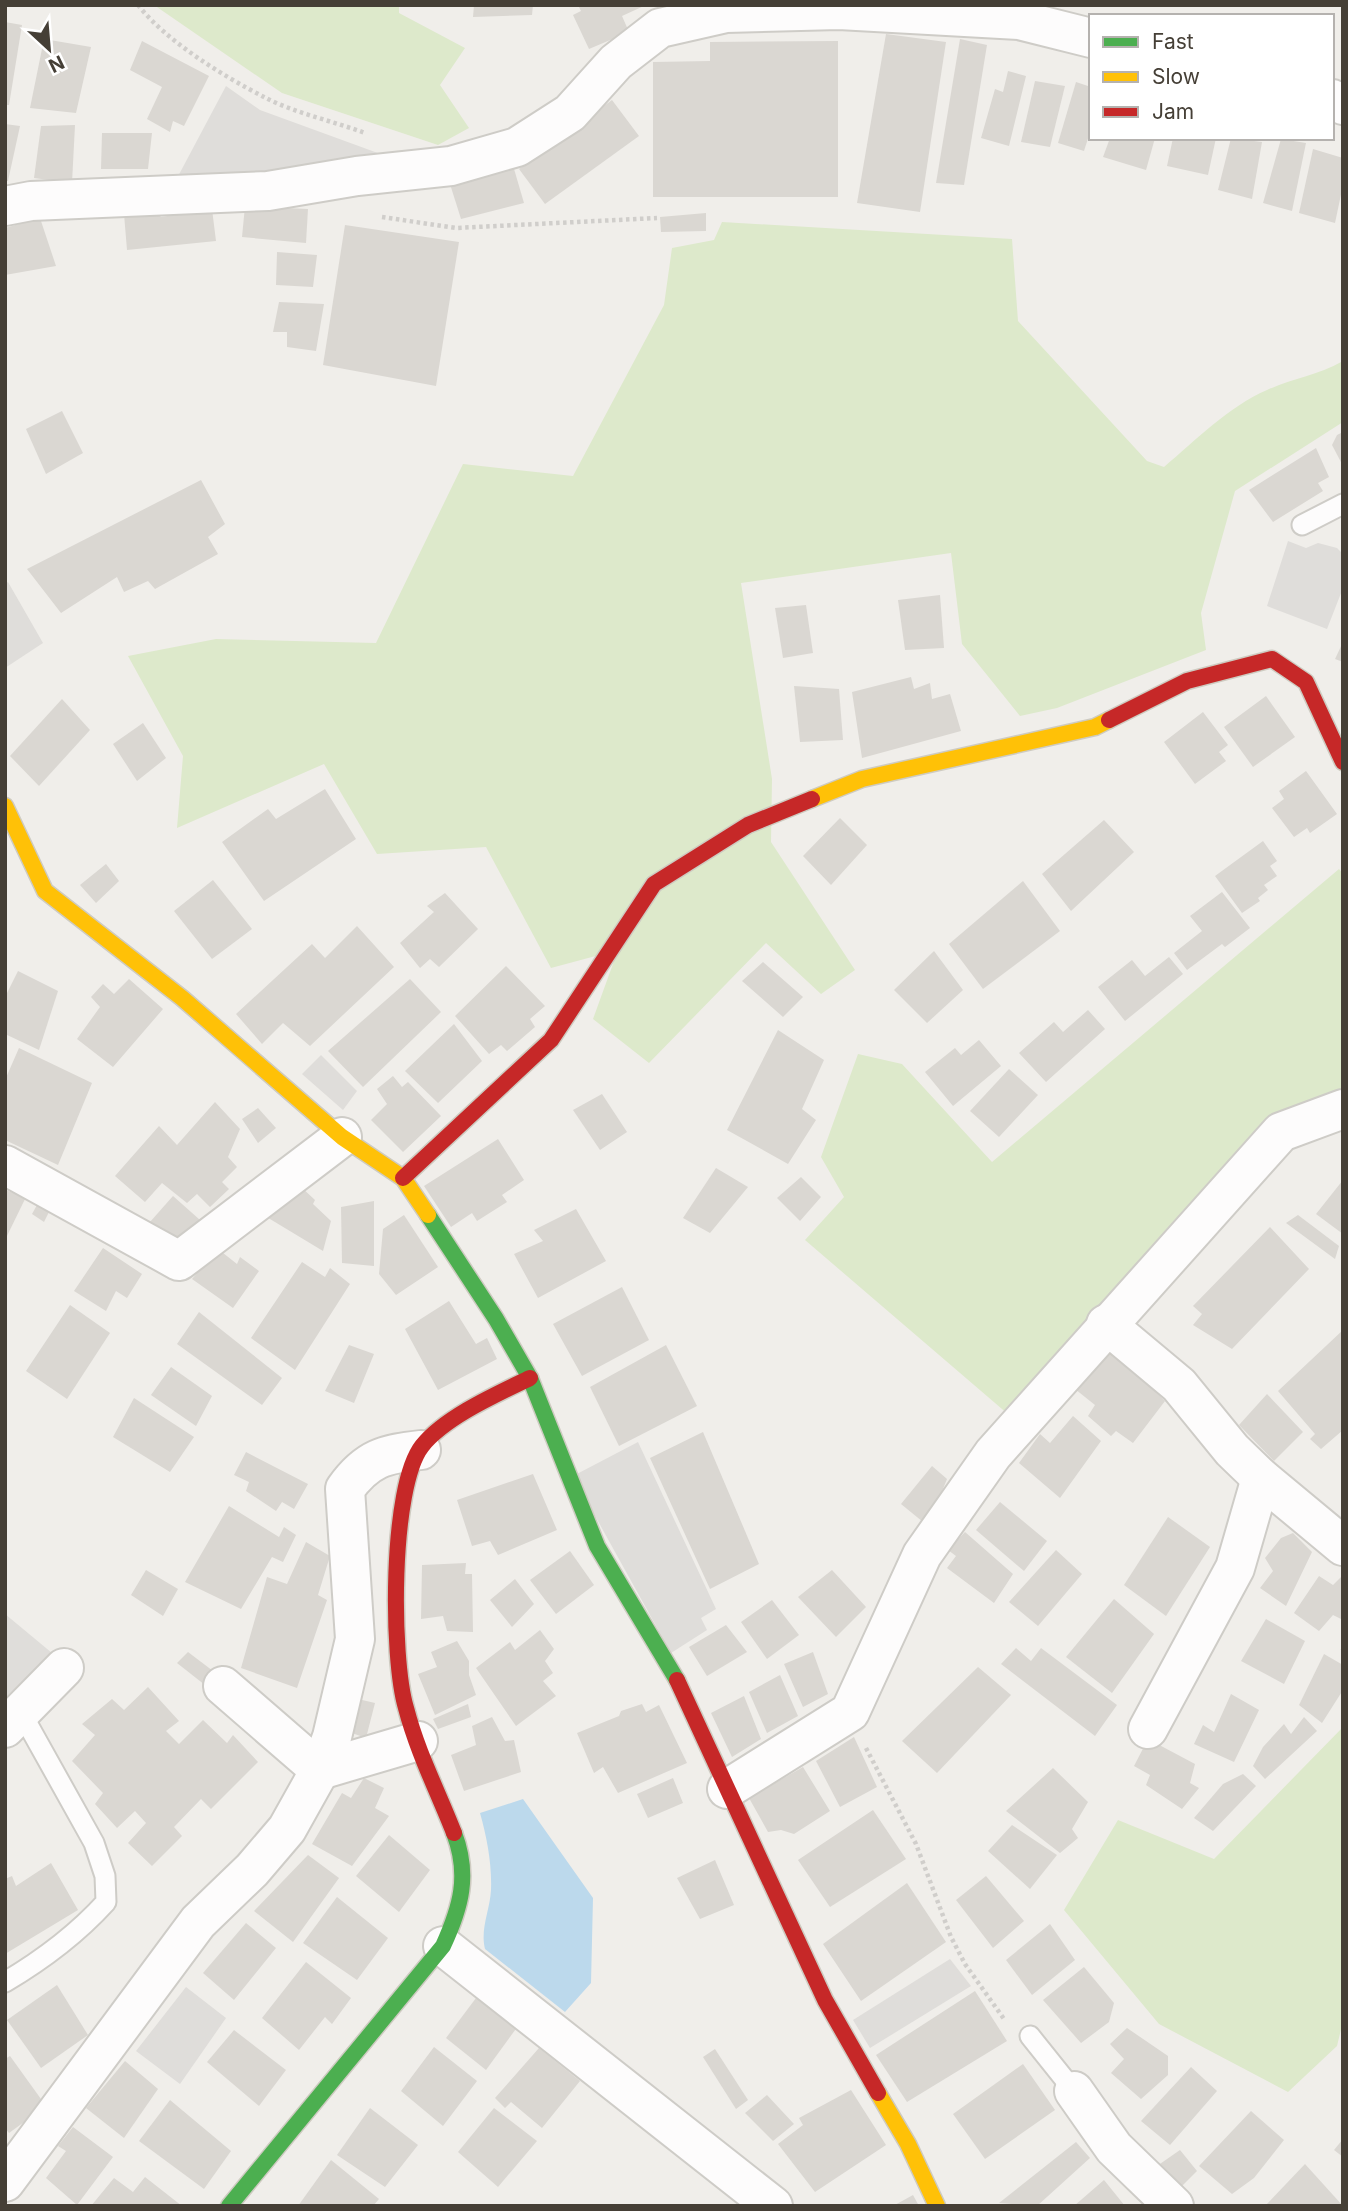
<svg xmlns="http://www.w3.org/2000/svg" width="1348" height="2211" font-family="Inter,sans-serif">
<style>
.green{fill:#dde9cb}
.parking{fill:#dfddda}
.water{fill:#bcd9ec}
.building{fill:#dad7d2}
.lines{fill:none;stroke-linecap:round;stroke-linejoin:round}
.lane-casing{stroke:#ceccc7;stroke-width:23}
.street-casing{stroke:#ceccc7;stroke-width:42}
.fast-casing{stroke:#cecbc1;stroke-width:19}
.slow-casing{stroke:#cecbc1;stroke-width:19}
.jam-casing{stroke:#cecbc1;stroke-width:19}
.path{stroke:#d0cecb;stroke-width:4.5;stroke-dasharray:3.5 3.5;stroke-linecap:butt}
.lane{stroke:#fdfcfc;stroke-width:19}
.street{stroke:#fdfcfc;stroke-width:38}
.fast{stroke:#4caf50;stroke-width:16}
.slow{stroke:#ffc107;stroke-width:16}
.jam{stroke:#c62828;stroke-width:16}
</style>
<rect width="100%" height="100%" fill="#f0eeea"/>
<g class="green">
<polygon points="154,5 399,5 399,13 465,48 440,85 469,128 438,145 282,93"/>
<path d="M 722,222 L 1012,239 L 1018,321 L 1147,461 L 1164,467 C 1196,440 1228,407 1267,390 C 1293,378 1316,376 1343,361 L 1343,422 L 1235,491 L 1201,613 L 1206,650 L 1057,708 L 1020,716 L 962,644 L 951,553 L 741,583 L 772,779 L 771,842 L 855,970 L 821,994 L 766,943 L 649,1063 L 593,1019 L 618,950 L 551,968 L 486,847 L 377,854 L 324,764 L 177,828 L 183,756 L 128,656 L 216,639 L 376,643 L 463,464 L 573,476 L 664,305 L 672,248 L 714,240 Z"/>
<polygon points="1339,869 1343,874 1343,1091 1009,1415 805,1240 844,1197 821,1157 858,1054 902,1064 992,1162"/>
<polygon points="1343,1727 1343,2021 1337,2046 1288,2092 1159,2024 1064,1910 1118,1820 1214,1859"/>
</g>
<g class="parking">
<polygon points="226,86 260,110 386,156 240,182 175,182"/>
<polygon points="1288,541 1306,548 1318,543 1337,548 1343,554 1343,588 1327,629 1267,606"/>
<polygon points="8,582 43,643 5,668 5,584"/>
<polygon points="321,1055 357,1091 343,1110 302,1074"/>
<polygon points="638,1442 716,1609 701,1618 707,1630 671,1653 573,1476"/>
<polygon points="5,1614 58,1658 5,1708"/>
<polygon points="950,1959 971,1986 870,2048 853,2020"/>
<polygon points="186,1987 226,2018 180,2084 136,2051"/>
</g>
<path class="water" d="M 523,1799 L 593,1898 L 591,1983 L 565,2012 L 485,1949 C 480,1929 490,1910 491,1890 C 492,1864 487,1838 480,1813 Z"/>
<g class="building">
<polygon points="474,5 533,5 532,15 473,17"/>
<polygon points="578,5 646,5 622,16 629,32 589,49 573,15 581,11"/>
<polygon points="5,22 22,25 9,105 5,105"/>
<polygon points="886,34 946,42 920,212 857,203"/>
<polygon points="44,39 91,47 76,113 30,108"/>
<polygon points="960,39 987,45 964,185 936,183"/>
<polygon points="142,41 209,76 184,126 173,121 170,132 147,119 162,87 130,70"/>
<polygon points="838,41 838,197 653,197 653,62 710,61 710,42"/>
<polygon points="1008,71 1026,76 1009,146 981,138 995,89 1003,92"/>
<polygon points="1035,81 1065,86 1050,147 1021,142"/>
<polygon points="1076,82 1091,87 1091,129 1084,151 1058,143"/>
<polygon points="612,100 639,136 545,204 519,169"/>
<polygon points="5,124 20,126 8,181 5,181"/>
<polygon points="75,125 72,183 34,178 41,126"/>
<polygon points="102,133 152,133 148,169 101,169"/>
<polygon points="1110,138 1155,138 1146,170 1103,157"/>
<polygon points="1173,138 1216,138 1208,175 1167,166"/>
<polygon points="1231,138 1262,142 1252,199 1218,190"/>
<polygon points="1281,139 1306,143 1292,211 1263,203"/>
<polygon points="1313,149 1343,158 1343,185 1335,223 1299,213"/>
<polygon points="512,162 524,203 461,219 450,184"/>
<polygon points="245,206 308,209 306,243 242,237"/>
<polygon points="153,209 161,217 212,209 216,241 127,250 124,214"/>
<polygon points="706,213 706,231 661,232 660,217"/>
<polygon points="40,218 56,266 5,275 5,228"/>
<polygon points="345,225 459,242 436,386 323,365"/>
<polygon points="277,252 317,255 313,287 276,285"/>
<polygon points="279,302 324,304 316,351 287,347 287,332 273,332"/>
<polygon points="62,411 83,453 46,474 26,429"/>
<polygon points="1343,432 1343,466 1332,445 1337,435"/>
<polygon points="1316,448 1329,477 1318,483 1323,491 1273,522 1249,490"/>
<polygon points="201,480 225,524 208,537 218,554 155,589 148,581 124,592 117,577 61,613 27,569"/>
<polygon points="940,595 944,648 905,650 898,600"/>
<polygon points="806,605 813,653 783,658 775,608"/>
<polygon points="1343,642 1343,662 1335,659"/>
<polygon points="911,677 914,689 930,683 932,699 950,694 961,731 862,758 852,692"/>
<polygon points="794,686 839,689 843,740 800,742"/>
<polygon points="1266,696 1295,737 1253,767 1224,727"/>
<polygon points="62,699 90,730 39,786 10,756"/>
<polygon points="1203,712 1228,745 1219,752 1226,761 1195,784 1164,742"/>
<polygon points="143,723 166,758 137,781 113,744"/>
<polygon points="1306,771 1337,814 1310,833 1307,828 1294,837 1272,808 1284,799 1279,791"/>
<polygon points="325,789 356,839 264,901 222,842 268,809 276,819"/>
<polygon points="840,818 867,845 831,885 803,856"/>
<polygon points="1104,820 1134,852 1071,911 1042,874"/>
<polygon points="1263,841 1277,861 1270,866 1277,876 1264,885 1268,890 1258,898 1260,901 1242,913 1215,876"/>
<polygon points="106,864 119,881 96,903 80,885"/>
<polygon points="213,880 252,929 212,959 174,911"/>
<polygon points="1023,881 1060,931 983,989 949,944"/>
<polygon points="1222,892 1250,928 1225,947 1222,944 1187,970 1174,953 1202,931 1190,916"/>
<polygon points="445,893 478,929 439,967 430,959 420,968 400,943 434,912 427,906"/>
<polygon points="357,926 394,967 310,1046 283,1023 262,1044 236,1014 312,944 325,958"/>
<polygon points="934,951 963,990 927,1023 894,990"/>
<polygon points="1169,957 1183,974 1125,1021 1098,987 1132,960 1145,976"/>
<polygon points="763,962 803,997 783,1017 742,981"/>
<polygon points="506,966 545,1006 530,1019 535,1027 507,1051 501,1045 489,1054 455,1016"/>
<polygon points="18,971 58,991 39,1050 5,1034 5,997"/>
<polygon points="129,979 163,1009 113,1067 77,1039 100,1007 91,997 103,984 114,994"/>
<polygon points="410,979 441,1012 363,1087 328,1051"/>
<polygon points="1088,1010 1105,1029 1046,1082 1019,1053 1054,1022 1063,1032"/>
<polygon points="454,1024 482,1061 438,1103 405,1071"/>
<polygon points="778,1030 824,1060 802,1109 816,1120 788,1164 727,1130"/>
<polygon points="979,1040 1001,1066 953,1106 925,1072 955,1048 961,1055"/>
<polygon points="19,1048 92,1083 58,1165 5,1140 5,1080"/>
<polygon points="1009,1069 1038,1095 999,1137 970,1111"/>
<polygon points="393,1076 402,1087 408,1082 441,1116 403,1152 371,1120 387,1104 377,1089"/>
<polygon points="602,1094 627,1132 600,1150 573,1110"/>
<polygon points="215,1102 240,1129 228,1157 237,1167 222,1182 229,1189 210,1207 197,1194 187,1203 162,1183 145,1202 115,1176 159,1126 177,1145"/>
<polygon points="258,1108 276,1128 258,1143 242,1119"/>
<polygon points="498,1139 524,1180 502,1195 507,1202 477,1221 472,1213 451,1227 424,1186"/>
<polygon points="716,1168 748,1187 710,1233 683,1218"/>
<polygon points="801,1177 821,1197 800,1221 777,1198"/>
<polygon points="1343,1180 1343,1234 1316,1214"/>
<polygon points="301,1187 315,1200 313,1204 331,1221 323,1251 265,1216"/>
<polygon points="5,1190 26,1197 5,1240"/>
<polygon points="42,1196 55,1200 44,1222 32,1214"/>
<polygon points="173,1196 200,1220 181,1243 150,1222"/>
<polygon points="374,1201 374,1266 342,1263 341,1207"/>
<polygon points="576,1209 606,1261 538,1298 514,1254 543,1241 534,1230"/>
<polygon points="404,1215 438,1267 396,1295 379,1274 383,1229"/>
<polygon points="1298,1215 1339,1246 1335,1259 1286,1223"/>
<polygon points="1270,1227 1309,1269 1232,1349 1193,1325 1202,1314 1193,1306"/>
<polygon points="103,1248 142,1274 127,1298 116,1291 106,1311 74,1291"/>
<polygon points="218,1249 237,1264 240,1257 259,1271 233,1308 192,1279"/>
<polygon points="302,1262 325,1277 330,1268 350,1284 295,1370 251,1338"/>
<polygon points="622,1287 649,1340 582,1376 553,1324"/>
<polygon points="449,1301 476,1344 487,1338 497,1359 438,1390 405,1329"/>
<polygon points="70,1305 110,1333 67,1399 26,1371"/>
<polygon points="199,1312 282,1378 262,1405 177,1344"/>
<polygon points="1343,1330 1343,1430 1321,1449 1310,1439 1315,1434 1278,1391"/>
<polygon points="349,1345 374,1354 354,1403 325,1391"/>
<polygon points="666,1345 697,1406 619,1446 590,1387"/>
<polygon points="1112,1351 1165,1401 1133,1443 1116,1431 1111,1436 1088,1416 1095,1405 1075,1389"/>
<polygon points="171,1367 212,1396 196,1426 151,1395"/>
<polygon points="1267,1394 1303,1432 1274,1461 1239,1425"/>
<polygon points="134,1398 194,1437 170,1472 113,1437"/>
<polygon points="1073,1416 1101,1441 1060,1498 1019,1463 1040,1434 1050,1443"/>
<polygon points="703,1432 759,1564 710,1589 650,1458"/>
<polygon points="246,1452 308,1484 294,1509 282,1502 276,1511 246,1491 249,1482 234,1475"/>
<polygon points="932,1466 947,1479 928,1526 901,1504"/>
<polygon points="533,1474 557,1530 498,1555 490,1541 472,1546 457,1500"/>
<polygon points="1000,1502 1047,1541 1024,1571 976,1530"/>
<polygon points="229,1506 279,1537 284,1527 296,1535 283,1562 272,1557 241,1609 185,1582"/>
<polygon points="1168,1517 1210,1547 1166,1616 1124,1585"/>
<polygon points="965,1532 1013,1574 994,1603 947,1568 956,1556 948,1550"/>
<polygon points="1293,1533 1312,1552 1286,1606 1260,1588 1273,1571 1265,1558 1281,1538"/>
<polygon points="306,1542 330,1556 318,1595 327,1600 297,1688 241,1668 267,1577 287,1584"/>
<polygon points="1056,1550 1082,1574 1038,1626 1009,1602"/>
<polygon points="570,1551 594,1585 556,1614 530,1580"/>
<polygon points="466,1563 465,1574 472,1574 473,1632 447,1631 443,1616 421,1619 422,1565"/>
<polygon points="146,1570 178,1589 163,1616 131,1595"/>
<polygon points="832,1570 866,1607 836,1637 798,1597"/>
<polygon points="1343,1575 1343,1620 1333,1615 1319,1631 1294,1613 1319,1576 1333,1585"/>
<polygon points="515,1579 534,1604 512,1627 490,1600"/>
<polygon points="1114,1599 1154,1634 1112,1693 1066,1657"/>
<polygon points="772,1600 799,1635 767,1659 741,1622"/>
<polygon points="1266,1619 1305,1641 1284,1684 1241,1661"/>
<polygon points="726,1625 747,1652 707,1676 689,1647"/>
<polygon points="540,1630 554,1649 545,1661 553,1673 543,1681 556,1696 516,1726 476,1668 510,1642 515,1650"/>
<polygon points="457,1641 469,1661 469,1675 476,1695 435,1715 418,1674 437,1667 431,1652"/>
<polygon points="1016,1648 1031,1661 1041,1648 1117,1705 1095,1736 1001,1664"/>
<polygon points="188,1652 213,1671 205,1685 177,1663"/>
<polygon points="813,1652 828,1694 803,1707 784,1664"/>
<polygon points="1324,1654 1343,1665 1343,1690 1322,1723 1299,1705"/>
<polygon points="978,1667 1011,1695 937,1773 902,1741"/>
<polygon points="780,1675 798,1716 767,1733 749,1692"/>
<polygon points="148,1687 179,1721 166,1731 179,1744 203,1720 227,1743 233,1735 258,1762 211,1809 201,1799 174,1827 182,1836 152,1866 128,1843 146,1823 135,1811 117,1828 95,1804 103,1793 72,1761 95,1735 82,1724 112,1699 124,1710"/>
<polygon points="1231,1694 1259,1710 1234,1762 1194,1744 1203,1725 1214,1732"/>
<polygon points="744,1696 761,1739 732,1757 711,1713"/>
<polygon points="358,1699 375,1703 366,1738 349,1732"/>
<polygon points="468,1704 471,1717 438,1729 433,1719"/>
<polygon points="642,1704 646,1712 659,1705 687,1763 618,1793 603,1767 594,1773 577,1733 619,1716 621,1711"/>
<polygon points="492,1717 505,1741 514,1740 521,1772 464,1791 451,1755 476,1745 472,1726"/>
<polygon points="1304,1717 1317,1731 1265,1779 1253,1766 1263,1747 1284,1724 1291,1734"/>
<polygon points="854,1737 877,1787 840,1807 816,1761"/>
<polygon points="1148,1739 1195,1764 1190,1783 1199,1788 1182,1809 1146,1785 1150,1775 1134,1766"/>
<polygon points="803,1767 830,1811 794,1834 781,1830 768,1832 749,1798"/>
<polygon points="1053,1768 1088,1802 1072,1829 1078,1838 1060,1853 1006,1811"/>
<polygon points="1243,1774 1256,1786 1213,1831 1194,1818 1223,1784"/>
<polygon points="364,1778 384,1788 375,1808 389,1816 352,1866 312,1844 342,1793 351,1798"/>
<polygon points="673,1778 683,1803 648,1818 637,1794"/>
<polygon points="873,1810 906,1859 830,1907 798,1860"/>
<polygon points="1012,1825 1057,1855 1030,1889 988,1851"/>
<polygon points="389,1835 430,1870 399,1912 356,1876"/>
<polygon points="308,1855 339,1878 293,1942 254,1911"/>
<polygon points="715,1860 734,1905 700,1919 677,1878"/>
<polygon points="51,1863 78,1910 5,1954 5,1879 12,1876 16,1886"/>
<polygon points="986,1876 1024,1921 993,1948 956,1900"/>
<polygon points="907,1883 946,1942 861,2001 823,1944"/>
<polygon points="337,1897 388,1938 357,1980 303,1943"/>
<polygon points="246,1923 276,1948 234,2000 203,1973"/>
<polygon points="1050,1924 1075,1960 1032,1995 1006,1960"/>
<polygon points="306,1962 351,1998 332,2024 325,2017 299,2050 262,2018"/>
<polygon points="1084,1967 1114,2003 1109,2022 1081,2043 1043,2000"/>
<polygon points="57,1985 88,2035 41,2068 7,2020"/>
<polygon points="975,1991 1007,2041 907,2102 876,2055"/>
<polygon points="479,1994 518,2026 486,2070 446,2038"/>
<polygon points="1127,2028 1168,2056 1168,2075 1141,2099 1111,2073 1124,2059 1110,2044"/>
<polygon points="234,2030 286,2070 259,2106 207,2062"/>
<polygon points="434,2047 477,2081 443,2126 401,2091"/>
<polygon points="539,2048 580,2081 542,2128 511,2102 505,2108 495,2098"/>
<polygon points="715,2049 748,2100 736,2109 703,2057"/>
<polygon points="10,2056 46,2106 9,2133 5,2128 5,2059"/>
<polygon points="125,2061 158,2089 124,2138 86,2108"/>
<polygon points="1023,2064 1055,2110 985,2159 953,2114"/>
<polygon points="1191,2067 1217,2091 1170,2145 1141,2121"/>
<polygon points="851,2090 886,2145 815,2192 778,2144 803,2125 799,2118"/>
<polygon points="767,2095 794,2124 773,2141 745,2113"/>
<polygon points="170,2100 231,2151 204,2189 139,2141"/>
<polygon points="370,2108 418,2145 385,2187 337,2155"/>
<polygon points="494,2108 537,2141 498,2187 458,2152"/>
<polygon points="1251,2111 1284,2140 1254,2178 1232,2194 1199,2166"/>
<polygon points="73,2127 113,2157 77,2205 46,2178 66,2151 58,2146"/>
<polygon points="1343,2139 1343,2157 1334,2150"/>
<polygon points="1076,2142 1090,2158 1037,2206 999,2203"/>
<polygon points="1180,2150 1197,2171 1178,2190 1157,2166"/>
<polygon points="331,2160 379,2199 373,2206 298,2206"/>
<polygon points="1305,2164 1343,2206 1265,2206"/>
<polygon points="145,2177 182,2206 91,2206 114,2178 133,2192"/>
<polygon points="1104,2180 1125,2206 1074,2206"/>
<polygon points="913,2195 919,2206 893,2206"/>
</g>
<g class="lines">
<g class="lane-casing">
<g id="lane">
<polyline points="1302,525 1343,504"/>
<path d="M 5,1982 C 44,1959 76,1935 106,1902 L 105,1876 L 94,1843 L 22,1714"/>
<polyline points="1030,2036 1074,2091"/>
</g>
</g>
<g class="street-casing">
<g id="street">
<polyline points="1332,99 1343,105"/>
<polyline points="5,206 31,201 268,191 357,176 451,166 517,147 570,113 616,62 660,28 726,13 839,10 1019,20 1091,38"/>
<polyline points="5,1165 179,1261 342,1137"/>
<polyline points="1106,1324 1179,1385 1232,1450 1261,1478 1343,1546"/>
<polyline points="5,1728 64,1668"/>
<polyline points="1148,1729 1235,1568 1261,1478"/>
<path d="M 320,1770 L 332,1737 L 355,1639 L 345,1489 C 367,1458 385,1454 421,1450"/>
<polyline points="320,1770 418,1741"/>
<polyline points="727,1789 850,1712 922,1555 993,1454 1281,1132 1343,1109"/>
<polyline points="443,1946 773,2206"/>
<polyline points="1074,2091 1114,2148 1174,2206"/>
<polyline points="5,2182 198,1922 252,1870 287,1829 320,1770 223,1686"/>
</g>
</g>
<g class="fast-casing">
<g id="fast">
<polyline points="428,1215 496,1319 530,1378 597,1546 677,1680"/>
<path d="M 229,2206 L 443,1946 C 461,1907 470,1875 454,1833"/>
</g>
</g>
<g class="slow-casing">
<g id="slow">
<polyline points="812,799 862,779 1095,727 1109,720"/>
<polyline points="5,806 45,891 182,998 342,1137 403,1178 428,1215"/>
<polyline points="878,2093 908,2144 937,2206"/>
</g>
</g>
<g class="jam-casing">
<g id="jam">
<polyline points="1109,720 1187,681 1272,659 1306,682 1343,762"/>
<polyline points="403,1178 551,1040 654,884 748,825 812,799"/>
<polyline points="677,1680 825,2000 878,2093"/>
<path d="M 454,1833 C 438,1792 417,1751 406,1708 C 391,1658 390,1487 422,1446 C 445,1417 497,1394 530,1378"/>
</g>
</g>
<g class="path">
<path d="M 138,5 C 166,41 223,76 264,97 C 294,113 333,121 365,133"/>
<polyline points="382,217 456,228 657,218"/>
<polyline points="1343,1649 1343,1650"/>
<polyline points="866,1748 916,1844 951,1937 965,1964 1004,2019"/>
</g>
<use href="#lane" class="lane"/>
<use href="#street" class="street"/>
<use href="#fast" class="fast"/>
<use href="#slow" class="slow"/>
<use href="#jam" class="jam"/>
</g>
<rect width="1348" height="2211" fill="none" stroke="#453f36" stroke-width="14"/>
<rect x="1089" y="14" width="245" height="126" fill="#ffffff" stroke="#b5b2af" stroke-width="2"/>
<rect x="1103" y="37" width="35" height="10" fill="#4caf50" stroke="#b5b2af" stroke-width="2"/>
<text x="1152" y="49" font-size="21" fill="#453f36">Fast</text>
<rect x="1103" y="72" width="35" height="10" fill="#ffc107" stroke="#b5b2af" stroke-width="2"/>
<text x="1152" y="84" font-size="21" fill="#453f36">Slow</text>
<rect x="1103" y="107" width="35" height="10" fill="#c62828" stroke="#b5b2af" stroke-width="2"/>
<text x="1152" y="119" font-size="21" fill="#453f36">Jam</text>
<g transform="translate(49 49) rotate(154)" stroke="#ffffff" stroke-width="5" paint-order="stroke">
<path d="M0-5L12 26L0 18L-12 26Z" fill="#453f36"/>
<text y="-10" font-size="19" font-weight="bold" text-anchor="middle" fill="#453f36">N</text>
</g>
</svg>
